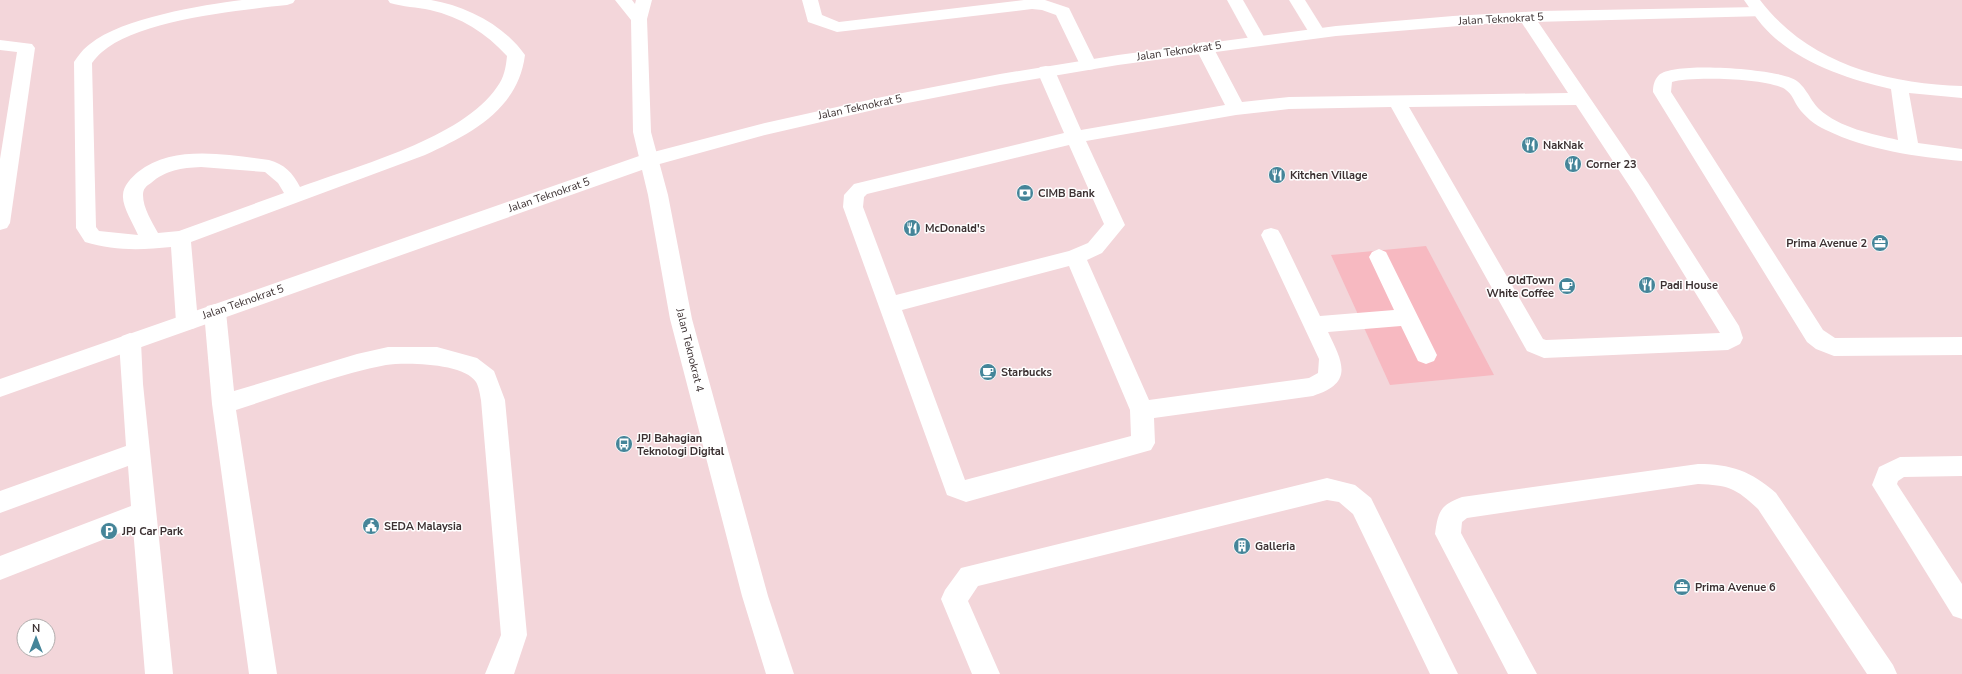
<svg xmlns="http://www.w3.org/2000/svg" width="1962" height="674" font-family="'Nunito Sans',sans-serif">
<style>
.green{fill:#f7b9c1}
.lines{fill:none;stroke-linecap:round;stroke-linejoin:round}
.lane{fill:#fff;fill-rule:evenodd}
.street{fill:#fff;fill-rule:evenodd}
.secondary{fill:#fff;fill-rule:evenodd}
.labels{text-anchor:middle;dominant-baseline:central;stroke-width:3;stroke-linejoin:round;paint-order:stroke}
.street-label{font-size:11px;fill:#3c3132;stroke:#fff}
.poi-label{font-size:11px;font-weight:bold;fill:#3c3132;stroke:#fff;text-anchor:start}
</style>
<rect width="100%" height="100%" fill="#f3d6da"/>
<polygon class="green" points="1426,246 1494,375 1390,385 1331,255"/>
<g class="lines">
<g class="lane">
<path d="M 242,0 L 295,0 L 293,3 L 287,5 C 240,10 137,20 102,52 C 98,55 95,59 92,63 L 96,227 L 99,231 L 138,235 C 133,223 122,207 123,195 C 123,186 132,177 138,172 C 174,144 227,155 269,160 C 284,164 293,173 300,187 C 357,166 463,138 497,87 C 504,78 506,67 507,56 C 486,33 461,17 430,10 C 417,7 403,7 390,3 L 388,0 C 402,0 417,0 431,0 C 466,6 504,25 525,55 C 518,110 470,134 425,155 L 191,242 L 198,322 L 195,328 L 187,330 L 179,328 L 176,322 L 171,247 C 142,250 114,251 85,242 L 76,228 L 74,62 C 78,56 84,48 90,44 C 122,18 202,5 242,0 ZM 201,167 L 265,172 L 278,183 L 284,193 L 179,231 L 158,233 C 152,222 143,208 143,195 C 143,189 146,186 151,183 C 166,170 181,168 201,167 Z"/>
<polygon points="802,0 818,0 822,15 839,22 1024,0 1045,0 1069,8 1097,65 1094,69 1088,70 1082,69 1056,15 1042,10 1032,9 837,32 808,22"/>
<polygon points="1227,0 1243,0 1266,40 1263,44 1257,45 1251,44"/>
<polygon points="1289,0 1305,0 1325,32 1323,36 1317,37 1311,36"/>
<path d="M 1744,0 L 1760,0 C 1809,64 1885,83 1962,86 L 1962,98 L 1909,93 L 1918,143 L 1962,149 L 1962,161 C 1917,157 1867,150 1826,130 C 1815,125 1805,117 1798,107 C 1794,101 1792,94 1786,90 C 1771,78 1690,76 1672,82 L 1671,92 L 1823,330 L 1835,338 L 1962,337 L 1962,355 L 1834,356 L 1816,349 L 1807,342 L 1653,92 C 1653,86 1654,80 1659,75 C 1674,61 1772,69 1791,78 C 1805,83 1809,99 1819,109 C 1840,128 1872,134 1898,140 L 1891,89 C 1846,79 1793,61 1762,25 C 1755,17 1750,8 1744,0 Z"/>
<path d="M 1526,12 L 1532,13 L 1648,183 L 1739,326 L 1743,338 L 1740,344 L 1728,350 L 1544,358 L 1527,351 L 1391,107 L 1289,109 L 1236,115 L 1086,141 L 1125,225 L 1102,253 L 1087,260 L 1149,400 L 1309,378 L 1318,373 L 1319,359 L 1261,235 L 1264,230 L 1271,228 L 1278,230 L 1281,235 L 1320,316 L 1394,310 L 1369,257 L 1372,252 L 1379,249 L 1386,252 L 1437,355 L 1434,361 L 1426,364 L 1418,361 L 1401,326 L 1328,332 C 1343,363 1354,383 1313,396 L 1154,418 L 1155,443 L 1151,450 L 966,502 L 947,495 L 843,207 L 844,195 L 854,184 L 1064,133 L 1037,71 L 1040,67 L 1046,66 L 1052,67 L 1055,71 L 1081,130 L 1225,105 L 1195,47 L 1198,43 L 1204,42 L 1210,43 L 1213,47 L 1242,102 L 1289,97 L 1568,93 L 1518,17 L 1520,13 ZM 1576,105 L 1634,193 L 1720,333 L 1546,340 L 1543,339 L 1409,107 ZM 1069,145 L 1104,224 L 1088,243 L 1069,251 L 896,295 L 863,207 L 864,197 L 867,194 ZM 1069,266 L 1130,410 L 1131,436 L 965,480 L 902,310 Z"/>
<polygon points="0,40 32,44 35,48 10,223 7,228 0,230 0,159 17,52 0,50"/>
<path d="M 215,304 L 223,306 L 226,312 L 234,391 L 357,354 L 388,347 L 437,347 L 477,358 L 494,371 L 505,400 L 527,635 L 514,674 L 485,674 L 501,635 L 481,400 C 480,395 479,387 476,382 C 464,363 406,362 386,365 C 335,375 286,394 236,410 L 277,674 L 249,674 L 212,404 L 204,312 L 207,306 Z"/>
<polygon points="130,333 138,336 141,342 143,384 173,674 145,674 133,528 0,580 0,556 131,506 128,466 0,513 0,491 126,446 119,342 122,336"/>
<polygon points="1962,456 1962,476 1904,477 1898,481 1897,484 1962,584 1962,619 1953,616 1872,485 1879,467 1900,457"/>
<path d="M 1698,464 C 1731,464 1751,471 1776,493 L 1893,665 L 1897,674 L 1867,674 L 1758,509 C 1736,488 1728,485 1698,484 L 1467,518 L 1462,522 L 1461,533 L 1537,674 L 1508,674 L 1435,534 C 1438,512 1440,505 1462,497 Z"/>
<polygon points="1327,478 1355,485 1371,498 1458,674 1430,674 1353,514 1339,502 1327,500 978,586 968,601 1000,674 972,674 941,599 945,590 961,568"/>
</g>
<polygon class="street" points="1759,7 1765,8 1767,12 1765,16 1496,23 1336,36 1118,65 1000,85 882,108 765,135 656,165 0,397 0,379 642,155 765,123 882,97 1000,74 1118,55 1336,26 1453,16 1540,11"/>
<polygon class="secondary" points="615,0 632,0 635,4 636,0 652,0 647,19 651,132 668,195 692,319 768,596 794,674 766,674 742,596 670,319 648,195 633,132 631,20"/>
</g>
<defs>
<g id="restaurant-disc" transform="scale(0.9)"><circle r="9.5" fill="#458599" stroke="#fff"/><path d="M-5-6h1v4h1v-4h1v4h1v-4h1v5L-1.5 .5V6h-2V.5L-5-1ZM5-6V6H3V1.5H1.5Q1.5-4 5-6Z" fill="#fff"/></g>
<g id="bank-disc" transform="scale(0.9)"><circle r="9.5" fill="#458599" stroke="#fff"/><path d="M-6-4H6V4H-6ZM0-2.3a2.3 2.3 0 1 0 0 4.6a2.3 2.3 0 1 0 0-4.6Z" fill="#fff"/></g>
<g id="office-disc" transform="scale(0.9)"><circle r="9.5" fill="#458599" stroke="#fff"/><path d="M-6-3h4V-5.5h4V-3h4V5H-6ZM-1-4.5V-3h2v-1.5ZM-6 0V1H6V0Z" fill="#fff"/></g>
<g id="cafe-disc" transform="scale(0.9)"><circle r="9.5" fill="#458599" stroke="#fff"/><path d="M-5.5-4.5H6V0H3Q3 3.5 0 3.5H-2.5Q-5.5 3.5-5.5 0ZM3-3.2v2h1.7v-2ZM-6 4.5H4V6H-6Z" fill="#fff"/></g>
<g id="bus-disc" transform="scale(0.9)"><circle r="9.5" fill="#458599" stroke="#fff"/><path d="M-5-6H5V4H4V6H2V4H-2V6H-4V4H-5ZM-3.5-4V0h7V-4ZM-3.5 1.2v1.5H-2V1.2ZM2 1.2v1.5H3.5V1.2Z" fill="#fff"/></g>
<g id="civic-disc" transform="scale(0.9)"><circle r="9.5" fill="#458599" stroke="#fff"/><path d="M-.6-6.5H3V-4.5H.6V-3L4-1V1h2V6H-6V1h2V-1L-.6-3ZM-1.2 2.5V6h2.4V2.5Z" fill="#fff"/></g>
<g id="parking-disc" transform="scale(0.9)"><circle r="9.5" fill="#458599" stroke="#fff"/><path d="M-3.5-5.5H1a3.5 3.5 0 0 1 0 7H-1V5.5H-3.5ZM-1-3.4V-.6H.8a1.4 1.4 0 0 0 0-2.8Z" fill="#fff"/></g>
<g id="building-disc" transform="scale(0.9)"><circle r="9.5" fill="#458599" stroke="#fff"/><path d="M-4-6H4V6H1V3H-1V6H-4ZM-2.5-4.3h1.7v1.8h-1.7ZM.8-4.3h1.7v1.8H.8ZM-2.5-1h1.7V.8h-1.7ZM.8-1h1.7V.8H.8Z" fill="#fff"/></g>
</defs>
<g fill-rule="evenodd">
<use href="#restaurant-disc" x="1530" y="145"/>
<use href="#restaurant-disc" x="1573" y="164"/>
<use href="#restaurant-disc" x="1277" y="175"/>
<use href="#bank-disc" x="1025" y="193"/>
<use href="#restaurant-disc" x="912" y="228"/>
<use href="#office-disc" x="1880" y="243"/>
<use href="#restaurant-disc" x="1647" y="285"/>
<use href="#cafe-disc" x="1567" y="286"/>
<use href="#cafe-disc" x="988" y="372"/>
<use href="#bus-disc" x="624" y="444"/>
<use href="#civic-disc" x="371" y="526"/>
<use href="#parking-disc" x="109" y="531"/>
<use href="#building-disc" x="1242" y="546"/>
<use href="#office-disc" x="1682" y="587"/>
</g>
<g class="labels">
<g class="street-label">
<text transform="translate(1501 19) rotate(-3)">Jalan Teknokrat 5</text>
<text transform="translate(1179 51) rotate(-8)">Jalan Teknokrat 5</text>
<text transform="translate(860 107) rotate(-12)">Jalan Teknokrat 5</text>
<text transform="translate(549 195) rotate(-19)">Jalan Teknokrat 5</text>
<text transform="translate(243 302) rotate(-19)">Jalan Teknokrat 5</text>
<text transform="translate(690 350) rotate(76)">Jalan Teknokrat 4</text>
</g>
<g class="poi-label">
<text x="1543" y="145">NakNak</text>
<text x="1586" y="164">Corner 23</text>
<text x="1290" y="175">Kitchen Village</text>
<text x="1038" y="193">CIMB Bank</text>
<text x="925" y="228">McDonald's</text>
<text x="1867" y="243" text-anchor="end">Prima Avenue 2</text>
<text x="1554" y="280" text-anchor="end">OldTown<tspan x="1554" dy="13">White Coffee</tspan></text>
<text x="1660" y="285">Padi House</text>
<text x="1001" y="372">Starbucks</text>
<text x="637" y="438">JPJ Bahagian<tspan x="637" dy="13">Teknologi Digital</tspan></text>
<text x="384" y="526">SEDA Malaysia</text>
<text x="122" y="531">JPJ Car Park</text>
<text x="1255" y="546">Galleria</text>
<text x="1695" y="587">Prima Avenue 6</text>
</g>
</g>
<g transform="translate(36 638)"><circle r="19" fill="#ffffff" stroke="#b1adad"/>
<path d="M0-3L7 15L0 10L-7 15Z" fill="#458599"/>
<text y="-6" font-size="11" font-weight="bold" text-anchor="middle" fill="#3c3132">N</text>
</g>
</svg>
